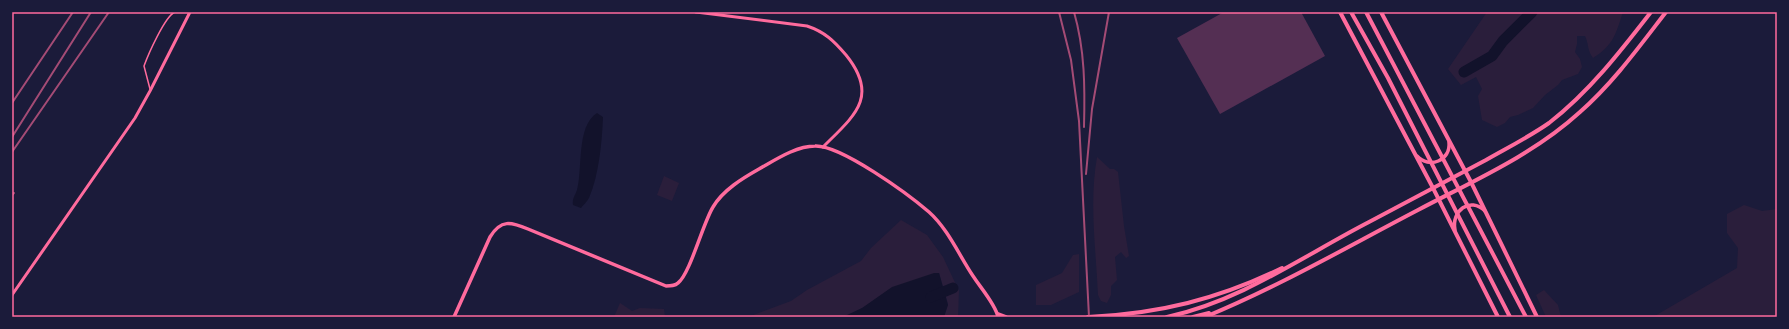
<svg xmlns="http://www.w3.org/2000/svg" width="1789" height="329" font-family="Lato,sans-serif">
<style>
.green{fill:#2a1e3b}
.water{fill:#12122b}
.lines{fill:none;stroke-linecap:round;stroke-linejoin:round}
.river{stroke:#12122b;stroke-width:11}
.building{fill:#542f53}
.service{stroke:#ff6b9d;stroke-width:1.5}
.minor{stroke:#ff6b9d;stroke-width:3}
.tertiary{stroke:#ff6b9d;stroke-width:3.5}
.secondary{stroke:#ff6b9d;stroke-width:4}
.rail{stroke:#a44b75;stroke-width:2}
.neatline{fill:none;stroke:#ff6b9d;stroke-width:1.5}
</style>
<rect width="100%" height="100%" fill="#1b1b3a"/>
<g class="green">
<path d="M 1487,12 L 1623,12 C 1616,33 1614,45 1593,58 C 1587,50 1589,44 1585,36 L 1577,36 L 1577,44 L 1575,52 L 1580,59 L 1582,67 L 1578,74 L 1562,80 L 1558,85 L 1545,95 L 1533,108 L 1518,115 L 1510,117 L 1505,123 L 1497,127 L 1482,120 L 1478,96 L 1482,89 L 1476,77 L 1461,85 L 1448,69 Z"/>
<path d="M 1097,157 L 1110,169 L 1114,169 L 1118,172 L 1124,226 L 1129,256 L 1126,258 L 1121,252 L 1115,257 L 1117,280 L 1111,286 L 1111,295 L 1107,303 L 1101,301 L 1098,295 C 1096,250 1089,202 1097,157 Z"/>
<polygon points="664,176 679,183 672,201 657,195"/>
<polygon points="1744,205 1762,211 1777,209 1777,317 1653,317 1737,268 1738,248 1727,233 1727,214"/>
<polygon points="901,220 927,235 943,257 959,291 958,317 944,317 948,304 939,273 843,317 748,317 791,301 807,290 861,261 871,248"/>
<polygon points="1079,254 1079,292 1051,305 1036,305 1036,285 1062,273 1073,255"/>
<polygon points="1544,290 1558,305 1561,317 1546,317 1536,295"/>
<polygon points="620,303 632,311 640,308 664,309 665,317 614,317"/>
</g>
<g class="water">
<path d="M 597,113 L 603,117 C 602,142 599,175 589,198 C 587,202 583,205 581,208 L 573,205 C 572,198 575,196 577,190 C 583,169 576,126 597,113 Z"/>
<polygon points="934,273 939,273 948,305 944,317 843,317 862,308 892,287"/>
</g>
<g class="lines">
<g class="river">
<polyline points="1464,72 1492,56 1503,41 1532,12"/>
<polyline points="931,297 953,288"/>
</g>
</g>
<polygon class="building" points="1224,12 1301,12 1325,56 1220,114 1177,38"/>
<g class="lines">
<path class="service" d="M 150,89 L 144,66 C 148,55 165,16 175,12"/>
<g class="minor">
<path d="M 696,12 L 807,26 C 825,32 834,41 846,55 C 880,97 854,116 823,147"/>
<polyline points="12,295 135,118 150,91 190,12"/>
</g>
<g class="tertiary">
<path d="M 1417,156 C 1429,169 1451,161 1449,142"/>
<path d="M 1455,230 C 1451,211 1470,196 1485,211"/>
<polyline points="998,314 1006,317"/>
<path d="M 454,317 L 490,237 C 501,219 511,222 528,229 L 666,286 C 671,286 675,286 678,283 C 690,274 703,223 713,207 C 723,190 743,178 759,169 C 775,160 796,146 815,146 C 841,145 908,194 929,212 C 948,229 959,255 973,276 C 980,287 996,305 998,317"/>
</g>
<g class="secondary">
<polyline points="1340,12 1433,188 1498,317"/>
<polyline points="1351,12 1388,78 1510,317"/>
<polyline points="1366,12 1526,317"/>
<polyline points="1381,12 1471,182 1537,317"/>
<path d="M 1088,317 C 1158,314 1219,299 1282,268"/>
<path d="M 1167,317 C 1241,301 1303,256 1369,222 C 1408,201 1447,181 1486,160 C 1507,148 1529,137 1549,123 C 1589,92 1620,52 1651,12"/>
<polyline points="1193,317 1209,313"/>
<path d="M 1205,317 C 1278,287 1347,247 1418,210 C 1473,181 1533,155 1580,112 C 1613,83 1639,47 1666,12"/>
</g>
<g class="rail">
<polyline points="1059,12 1071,60 1079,121 1089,317"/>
<path d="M 1074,12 C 1085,50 1085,88 1084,127"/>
<polyline points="12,103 73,12"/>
<polyline points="12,137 91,12"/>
<polyline points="12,152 109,12"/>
<polyline points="1086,174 1092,109 1109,12"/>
<polyline points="12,195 14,193"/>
</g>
</g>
<rect width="1789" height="329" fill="none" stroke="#1b1b3a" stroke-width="26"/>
<rect x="13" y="13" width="1763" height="303" class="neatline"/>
</svg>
